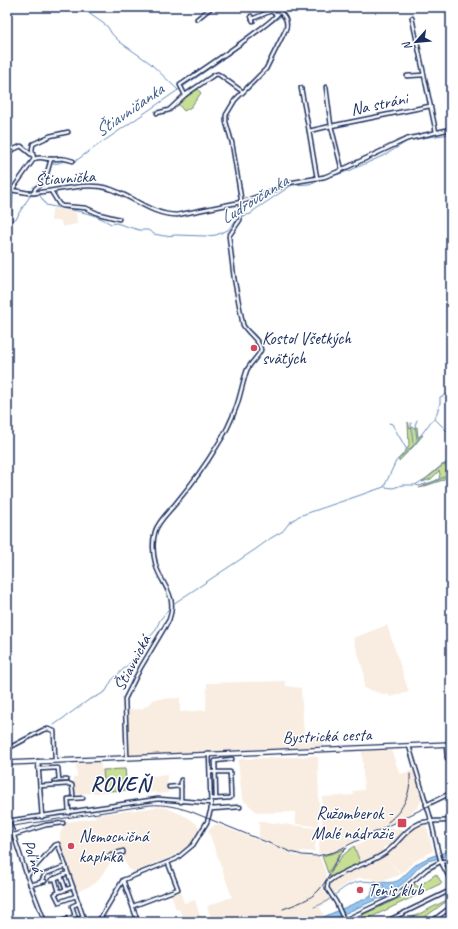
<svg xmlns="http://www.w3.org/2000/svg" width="458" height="929" font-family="Caveat,sans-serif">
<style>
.built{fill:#f9ede1}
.green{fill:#c7de94;stroke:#718679}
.water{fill:#94c5f0;stroke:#6489b6}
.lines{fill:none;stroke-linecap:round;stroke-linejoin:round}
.stream{stroke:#6489b6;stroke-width:1}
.minor-casing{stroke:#1b2f5e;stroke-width:5.5}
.major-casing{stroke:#1b2f5e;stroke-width:6}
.minor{stroke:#fff;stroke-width:2.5}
.major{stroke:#fff;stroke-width:3.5}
.rail{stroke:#1b2f5e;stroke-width:1}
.poi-dot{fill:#d1495b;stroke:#fff;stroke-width:1.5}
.labels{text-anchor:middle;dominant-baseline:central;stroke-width:3;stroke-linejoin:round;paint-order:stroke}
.street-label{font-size:17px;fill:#1b2f5e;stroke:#fff}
.poi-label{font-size:17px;fill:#1b2f5e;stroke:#fff;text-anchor:start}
.water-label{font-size:18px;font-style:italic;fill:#3f5c8a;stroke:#fff}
.district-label{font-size:21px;font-weight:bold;letter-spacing:1px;fill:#1b2f5e;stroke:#fff}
</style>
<rect width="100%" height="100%" fill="#fff"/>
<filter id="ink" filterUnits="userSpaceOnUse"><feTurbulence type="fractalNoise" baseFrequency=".025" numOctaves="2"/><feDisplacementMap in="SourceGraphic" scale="8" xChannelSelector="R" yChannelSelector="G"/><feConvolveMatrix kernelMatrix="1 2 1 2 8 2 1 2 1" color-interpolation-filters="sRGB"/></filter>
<g filter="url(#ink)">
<g class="built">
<polygon points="52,208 76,212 77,224 62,227 61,221 51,221"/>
<polygon points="387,625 409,692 390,697 389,695 386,695 364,688 364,673 353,638"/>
<polygon points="285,681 286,686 301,688 304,736 323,735 323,746 204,752 127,760 123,710 142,709 155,699 180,698 180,712 206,710 207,683"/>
<polygon points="391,750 400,774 415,770 422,795 421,802 417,808 411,813 342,847 333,851 318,854 322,820 322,797 354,795 353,791 364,790 362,751"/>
<polygon points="315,756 318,758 319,810 318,826 296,824 295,812 258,813 242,799 238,761 240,759"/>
<polygon points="101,762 101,769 126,768 127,791 74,794 73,777 77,777 76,764"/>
<polygon points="167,775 168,793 156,794 156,792 148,793 148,791 141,791 141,776"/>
<polygon points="159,807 167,808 187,817 197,824 200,829 197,836 191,844 171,857 134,872 128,868 122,856 114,858 96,883 77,892 62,846 60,843 60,834 66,822 95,818 95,815"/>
<polygon points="259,821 316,828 318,830 314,852 301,851 301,854 286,850 259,838"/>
<polygon points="216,824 298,856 320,857 326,874 327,880 322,888 330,898 331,897 333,899 320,907 324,916 311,922 212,922 207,906 232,897 208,830"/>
<polygon points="423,825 427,827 433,851 415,861 401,874 389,860 400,875 382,881 373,879 360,878 358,875 359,878 344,885 344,886 332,895 328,885 329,882 354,869 377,860 386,855 396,846 408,833"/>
<polygon points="392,827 396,829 401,829 403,832 388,848 385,846 384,847 382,852 360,862 354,846"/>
<polygon points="180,891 184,903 195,900 202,922 194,922 193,921 184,922 179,909 176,910 171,894"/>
</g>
<g class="green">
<polygon points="197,88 201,93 191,107 184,111 178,104 185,96"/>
<polygon points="408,422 410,429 412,427 413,428 417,427 418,437 423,435 413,447 399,461 399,459 398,460 409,446"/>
<polygon points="451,461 451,475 448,475 443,480 419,488 439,479 440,474 439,471 431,479 422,482 442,465"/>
<polygon points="125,769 127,790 105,791 103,770"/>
<polygon points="354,846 360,862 330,877 329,875 341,857"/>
<polygon points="346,848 339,855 328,873 322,856 334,853"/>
<polygon points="436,874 442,883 361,922 364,919 362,915 399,898 415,884 418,887"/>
<polygon points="451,898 418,922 403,922"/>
</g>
<path class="water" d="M 451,851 L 451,855 L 428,861 L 420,866 L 406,881 L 390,893 L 386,898 L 377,899 L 326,922 L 312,922 L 376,894 L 384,886 L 373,883 L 374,881 C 404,886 398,878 418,863 C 428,857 440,853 451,851 Z"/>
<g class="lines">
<g class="stream">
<polyline points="83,7 87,12 107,26 112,34 120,42 150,63 178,90"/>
<polyline points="414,139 451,134"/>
<path d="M 45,160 C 54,165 58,164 66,160 L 73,163 L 88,152 L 216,64 L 280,17 L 288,10 L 288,7"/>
<polyline points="15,189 31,165"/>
<path d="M 12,220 L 17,218 L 19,213 L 30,196 L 39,194 L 46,205 C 70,211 90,210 111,224 L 116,223 L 139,230 L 148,230 L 154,234 L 164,236 L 176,235 L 206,236 L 216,235 L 228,230 L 239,217 L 251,214 L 253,211 L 292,185 L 309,184 L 351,170 L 385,155 L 411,139"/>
<polyline points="7,225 12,220 13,192"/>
<polyline points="435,419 440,403 440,397 448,394"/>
<polyline points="389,423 392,424 407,450"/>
<polyline points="411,423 413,443"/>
<polyline points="417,439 415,425 417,420"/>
<path d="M 416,485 L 419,486 C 430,482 445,481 451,469"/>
<polyline points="385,487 393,488 402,485 415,485 430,476 443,465 445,466 445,464 448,465 451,462"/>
<polyline points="173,604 256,549 271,538 283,531 289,523 299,516 384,487 396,461 413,446 432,420 435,419 449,433"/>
<polyline points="54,725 90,699 98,696 106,691 112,680 134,659 139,650 155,631 160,620 171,606"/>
<polyline points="371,896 374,883"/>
<path d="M 314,907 C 339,899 343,877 373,882"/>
</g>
<g class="minor-casing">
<g id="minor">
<polyline points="245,7 246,8"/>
<polyline points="251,16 253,21"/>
<polyline points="412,18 436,132"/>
<polyline points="197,19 212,7"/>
<polyline points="252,19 271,11 277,15"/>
<polyline points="407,76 424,75"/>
<polyline points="301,88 309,131"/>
<path d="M 243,92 L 218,74 L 214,75 L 185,95 L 180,85 C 204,69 228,53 252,35 C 261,28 273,21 280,11"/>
<polyline points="157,113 169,110 185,95"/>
<polyline points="8,152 21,146 32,155"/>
<polyline points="34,159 32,150 33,144 50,136 68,132"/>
<polyline points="342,170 331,126 430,106"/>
<polyline points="317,178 309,131 331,126 326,87"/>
<path d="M 7,190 C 16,189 25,194 34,193 C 57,191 85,182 107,188 C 132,195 150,215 177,215 L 241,202 L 271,192 L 288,183 L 324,177 L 337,172 L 407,139 L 451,129"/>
<path d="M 12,190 L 34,159 C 43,156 43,159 50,159 C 62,159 61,157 73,161"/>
<polyline points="51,191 59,204 62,206 86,208 99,214 119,219"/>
<polyline points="34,193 35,189 45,180 51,159"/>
<polyline points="446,744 447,758 451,759"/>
<polyline points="409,746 430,816 438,851 441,862 451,881"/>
<polyline points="7,749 43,730 48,729 54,731 55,760"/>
<path d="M 127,757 L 125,699 L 141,667 L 169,620 C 178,596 162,585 156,566 C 153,555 152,543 155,532 C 158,521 169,512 176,503 C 191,485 205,466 217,446 C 225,434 232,419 237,405 C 241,393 243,381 247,370 C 251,362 258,357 261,350 C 260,340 248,334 243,325 L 234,278 L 229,236 L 240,220 L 241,198 L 232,143 L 226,122 L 226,115 L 235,100 L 266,69 L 286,29 C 289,19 282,14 276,7"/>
<polyline points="38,761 42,817"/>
<polyline points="39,769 58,768 59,780 55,781"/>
<polyline points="210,772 230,772 231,797 230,798 211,799"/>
<polyline points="59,780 67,780"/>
<polyline points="181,780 181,786"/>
<polyline points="40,786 70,784 72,785 73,795"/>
<polyline points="169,787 181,786 181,802"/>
<polyline points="216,799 215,761 232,759"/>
<polyline points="426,805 451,793"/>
<polyline points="211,809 240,807"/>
<polyline points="69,813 68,799 83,798"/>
<polyline points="7,821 158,799 211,803"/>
<polyline points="9,821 27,876 45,922"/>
<polyline points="7,831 12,830"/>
<polyline points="14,835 46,825 63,823"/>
<polyline points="117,853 123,851 123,853"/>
<polyline points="107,857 111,855"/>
<polyline points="27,876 55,845 58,844 85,922"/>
<polyline points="61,876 66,890"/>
<polyline points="55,878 59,892 73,887"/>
<polyline points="51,880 68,873"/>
<polyline points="123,880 138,922"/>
<polyline points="41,882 45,874 66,866"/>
<polyline points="30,885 45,881"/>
<polyline points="59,892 55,894 59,902 76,896"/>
<polyline points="133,906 178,889 168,863"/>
<polyline points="345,920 396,896 427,869 440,862 451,860"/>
<polyline points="62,921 75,916 72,906 79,903"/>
<polyline points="77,922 76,920 84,917"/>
<polyline points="98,922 123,880 176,859 193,845 207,822 211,809 209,754"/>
<polyline points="191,922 193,922"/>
<path d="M 345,922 L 336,902 L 327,888 L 328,882 C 345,868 368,865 385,853 C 398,844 405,829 420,823 C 430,820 441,822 451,820"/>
<polyline points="385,922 451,890"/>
<polyline points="431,922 451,907"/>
</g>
</g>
<g class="major-casing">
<polyline id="major" points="7,763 451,744"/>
</g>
<use href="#minor" class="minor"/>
<use href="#major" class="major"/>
<g class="rail">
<path d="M 388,822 C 404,810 411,793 410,774"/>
<path d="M 7,827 L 150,805 C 164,804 178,807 192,812 L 291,852 L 302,855 L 317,856 L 334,852 L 451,795"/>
<path d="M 283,909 C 296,904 310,900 319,890 C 331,877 333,859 347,848"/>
</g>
</g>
</g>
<g class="poi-dot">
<circle cx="254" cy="348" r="4"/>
<rect x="397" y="818" width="10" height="10" rx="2"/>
<circle cx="71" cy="846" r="4"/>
<circle cx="360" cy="890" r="4"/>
</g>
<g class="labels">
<g class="street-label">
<text transform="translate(379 104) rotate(-12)">Na stráni</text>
<text transform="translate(65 178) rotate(-4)">Štiavnička</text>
<text transform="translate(132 663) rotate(-62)">Štiavnická</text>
<text transform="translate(327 736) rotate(-2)">Bystrická cesta</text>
<text transform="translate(33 856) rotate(71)">Poľná</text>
</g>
<g class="poi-label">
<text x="262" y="338">Kostol Všetkých<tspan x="262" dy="20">svätých</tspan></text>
<text x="393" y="813" text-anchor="end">Ružomberok -<tspan x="393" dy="20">Malé nádražie</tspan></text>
<text x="79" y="836">Nemocničná<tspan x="79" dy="20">kaplnka</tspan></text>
<text x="368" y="890">Tenis klub</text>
</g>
<g class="water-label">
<text transform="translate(129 110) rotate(-35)">Štiavničanka</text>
<text transform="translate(254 199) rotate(-32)">Ludrovčanka</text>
</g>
<g class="district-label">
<text x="120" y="784">ROVEŇ</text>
</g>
</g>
<rect width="458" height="929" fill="none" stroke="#fff" stroke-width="24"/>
<rect x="12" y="12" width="434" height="905" fill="none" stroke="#1b2f5e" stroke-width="1.5" filter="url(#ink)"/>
<g transform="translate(416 42) rotate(243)" stroke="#ffffff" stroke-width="3" paint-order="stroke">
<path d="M0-3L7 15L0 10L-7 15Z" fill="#1b2f5e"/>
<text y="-6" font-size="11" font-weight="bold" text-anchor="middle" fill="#1b2f5e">N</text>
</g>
</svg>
